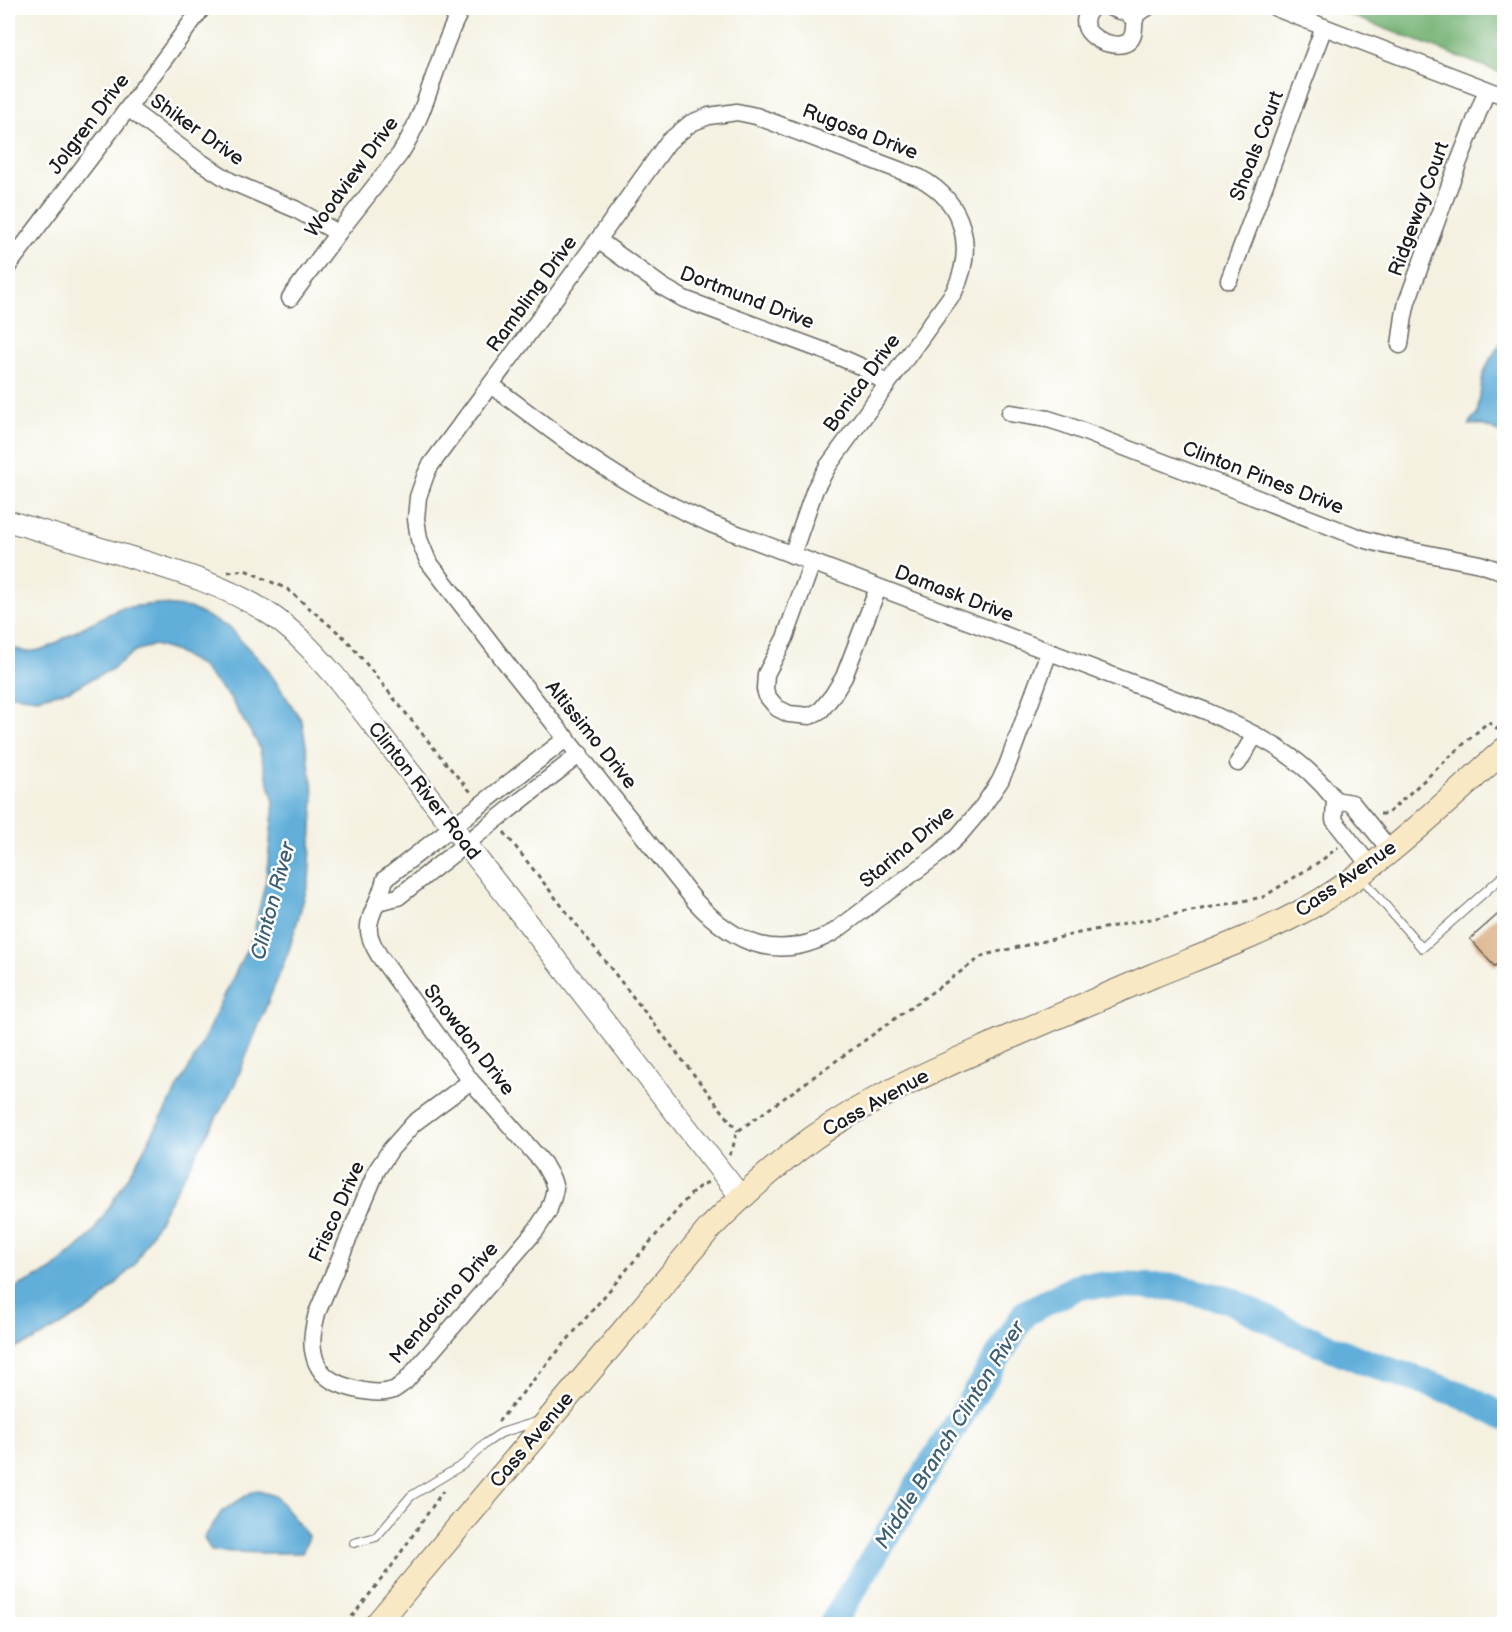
<svg xmlns="http://www.w3.org/2000/svg" width="1512" height="1632" font-family="'Balsamiq Sans',sans-serif">
<style>
.forest{fill:#73b172;stroke:#486647;stroke-width:1.5}
.water{fill:#60aed9;stroke:#3e657a;stroke-width:1.5}
.lines{fill:none;stroke-linecap:round;stroke-linejoin:round}
.river{stroke:#60aed9;stroke-width:27}
.building{fill:#d5a372}
.service-casing{stroke:#686761;stroke-width:10}
.minor-casing{stroke:#686761;stroke-width:19}
.tertiary-casing{stroke:#686761;stroke-width:23}
.secondary-casing{stroke:#686761;stroke-width:26}
.path{stroke:#686761;stroke-width:3;stroke-dasharray:4.5 4.5;stroke-linecap:butt}
.service{stroke:#fff;stroke-width:8}
.minor{stroke:#fff;stroke-width:16}
.tertiary{stroke:#fff;stroke-width:21}
.secondary{stroke:#f8e8c3;stroke-width:24}
.labels{text-anchor:middle;dominant-baseline:central;stroke-width:5;stroke-linejoin:round;paint-order:stroke}
.street-label{font-size:20px;fill:#1c1c1c;stroke:#fff}
.water-label{font-size:21px;font-style:italic;fill:#3b5e71;stroke:#fff}
</style>
<rect width="100%" height="100%" fill="#fff"/>
<filter id="ink" filterUnits="userSpaceOnUse"><feTurbulence type="fractalNoise" baseFrequency=".0167" numOctaves="2"/><feDisplacementMap in="SourceGraphic" scale="12" xChannelSelector="R" yChannelSelector="G"/><feConvolveMatrix kernelMatrix="1 2 1 2 8 2 1 2 1" color-interpolation-filters="sRGB"/></filter>
<filter id="wash" filterUnits="userSpaceOnUse"><feTurbulence type="fractalNoise" baseFrequency=".008" numOctaves="4" result="noise"/><feDisplacementMap in="SourceGraphic" scale="24" xChannelSelector="R" yChannelSelector="G"/><feGaussianBlur stdDeviation="1.35" result="paint"/><feColorMatrix in="noise" values="0 0 0 0 0 0 0 0 0 0 0 0 0 0 0 0 0 1.4 0 .05"/><feComposite in="paint" operator="in"/></filter>
<g filter="url(#wash)">
<rect width="100%" height="100%" fill="#f4f1e1"/>
<polygon class="forest" points="1331,8 1504,8 1504,74"/>
<g class="water">
<path d="M 1504,338 L 1504,435 C 1492,429 1483,423 1469,425 L 1473,418 L 1477,415 L 1483,375 L 1489,361 Z"/>
<polygon points="157,604 190,608 228,627 266,667 302,721 314,794 309,881 289,950 235,1084 134,1265 95,1306 33,1341 8,1351 8,1291 52,1270 92,1234 130,1174 196,1055 253,936 266,880 274,802 258,744 230,698 200,665 174,651 154,645 135,651 112,669 70,690 37,698 8,694 8,647 27,652 46,649 78,630 120,608"/>
<polygon points="255,1490 276,1496 309,1537 302,1553 261,1553 211,1551 204,1538 222,1511"/>
</g>
<g class="lines">
<polyline class="river" points="832,1624 1025,1313 1081,1285 1174,1287 1229,1300 1293,1332 1368,1363 1459,1394 1504,1417"/>
</g>
<g id="blocks">
<polygon class="building" points="1504,909 1504,962 1494,966 1470,939"/>
</g>
</g>
<g filter="url(#ink)">
<use href="#blocks" fill-opacity="0" stroke="#686761" stroke-width="1.5"/>
<g class="lines">
<g class="service-casing">
<g id="service">
<polyline points="1361,877 1422,948 1504,875"/>
<polyline points="354,1543 376,1537 411,1496 464,1464 486,1443 501,1433 539,1421"/>
</g>
</g>
<g class="minor-casing">
<g id="minor">
<path d="M 1092,8 C 1068,32 1113,52 1128,42 C 1137,35 1132,24 1136,16 C 1138,12 1143,10 1147,8"/>
<polyline points="1111,8 1126,13 1135,19"/>
<polyline points="1276,8 1324,27 1504,96"/>
<polyline points="128,108 196,159 230,181 295,209 338,233"/>
<polyline points="598,240 663,287 684,299 835,355 862,367 887,384"/>
<polyline points="8,266 128,108 202,8"/>
<polyline points="1229,280 1324,27"/>
<path d="M 290,298 L 338,233 L 400,154 C 429,109 436,55 462,8"/>
<polyline points="1400,345 1404,316 1407,302 1451,182 1487,90"/>
<path d="M 491,385 C 537,419 583,456 633,485 C 658,500 685,512 711,524 L 1206,711 C 1257,735 1300,754 1335,800 L 1352,803 L 1390,850"/>
<polyline points="1010,413 1048,419 1064,424 1363,539 1389,546 1480,564 1504,572"/>
<path d="M 792,555 L 815,489 L 828,466 L 954,292 C 976,247 964,202 920,178 L 756,116 L 737,112 L 709,116 L 691,123 L 668,142 L 598,240 L 430,466 L 426,474 L 418,497 L 416,519 L 419,539 L 428,561 L 510,668 L 695,901 C 735,945 779,963 834,932 L 940,853 L 959,835 L 981,809 L 1000,781 L 1007,766 L 1049,652"/>
<polyline points="812,563 785,638 766,674 765,689 767,696 777,708 789,714 810,716 821,710 833,695 844,677 878,588"/>
<polyline points="1238,763 1255,735"/>
<polyline points="1335,800 1334,820 1370,866"/>
<polyline points="377,902 398,897 580,754"/>
<path d="M 471,1081 L 414,1123 L 391,1149 L 377,1170 L 317,1313 C 314,1326 310,1341 314,1355 C 315,1360 319,1368 322,1372 C 334,1387 376,1397 393,1390 C 397,1389 401,1384 405,1382 L 536,1230 L 548,1212 L 553,1197 L 555,1188 L 552,1179 L 543,1163 L 471,1081 L 380,957 C 365,933 366,926 377,902 C 380,895 383,887 385,879 L 567,738"/>
</g>
</g>
<g class="tertiary-casing">
<path id="tertiary" d="M 8,521 C 48,533 89,545 130,557 C 176,571 224,585 265,611 C 292,628 314,652 335,676 L 741,1197"/>
</g>
<g class="secondary-casing">
<path id="secondary" d="M 377,1624 L 710,1228 C 742,1196 776,1165 813,1138 C 872,1096 939,1068 1005,1039 C 1054,1018 1103,997 1152,976 C 1201,956 1252,938 1299,913 C 1373,874 1441,806 1504,750"/>
</g>
<g class="path">
<polyline points="228,572 245,570 287,589 347,640 449,767 471,792"/>
<polyline points="1380,814 1387,814 1488,722 1500,731"/>
<polyline points="504,832 738,1131"/>
<path d="M 729,1155 C 735,1148 733,1139 738,1131 L 984,955 L 1079,933 L 1263,897 L 1322,860 L 1338,847"/>
<polyline points="498,1422 689,1196 701,1185 709,1182"/>
<polyline points="346,1624 391,1567 443,1491"/>
</g>
<use href="#service" class="service"/>
<use href="#minor" class="minor"/>
<use href="#tertiary" class="tertiary"/>
<use href="#secondary" class="secondary"/>
</g>
</g>
<g class="labels">
<g class="street-label">
<text transform="translate(89 124) rotate(-53)">Jolgren Drive</text>
<text transform="translate(197 130) rotate(35)">Shiker Drive</text>
<text transform="translate(860 132) rotate(21)">Rugosa Drive</text>
<text transform="translate(1257 146) rotate(-69)">Shoals Court</text>
<text transform="translate(352 177) rotate(-54)">Woodview Drive</text>
<text transform="translate(1419 209) rotate(-70)">Ridgeway Court</text>
<text transform="translate(532 294) rotate(-54)">Rambling Drive</text>
<text transform="translate(747 298) rotate(21)">Dortmund Drive</text>
<text transform="translate(862 383) rotate(-54)">Bonica Drive</text>
<text transform="translate(1263 478) rotate(21)">Clinton Pines Drive</text>
<text transform="translate(954 594) rotate(21)">Damask Drive</text>
<text transform="translate(591 735) rotate(51)">Altissimo Drive</text>
<text transform="translate(424 791) rotate(52)">Clinton River Road</text>
<text transform="translate(907 847) rotate(-40)">Starina Drive</text>
<text transform="translate(1346 879) rotate(-35)">Cass Avenue</text>
<text transform="translate(469 1040) rotate(52)">Snowdon Drive</text>
<text transform="translate(876 1103) rotate(-29)">Cass Avenue</text>
<text transform="translate(337 1212) rotate(-66)">Frisco Drive</text>
<text transform="translate(444 1303) rotate(-49)">Mendocino Drive</text>
<text transform="translate(532 1440) rotate(-50)">Cass Avenue</text>
</g>
<g class="water-label">
<text transform="translate(273 901) rotate(-75)">Clinton River</text>
<text transform="translate(950 1435) rotate(-58)">Middle Branch Clinton River</text>
</g>
</g>
<rect width="1512" height="1632" fill="none" stroke="#fff" stroke-width="30"/>
</svg>
